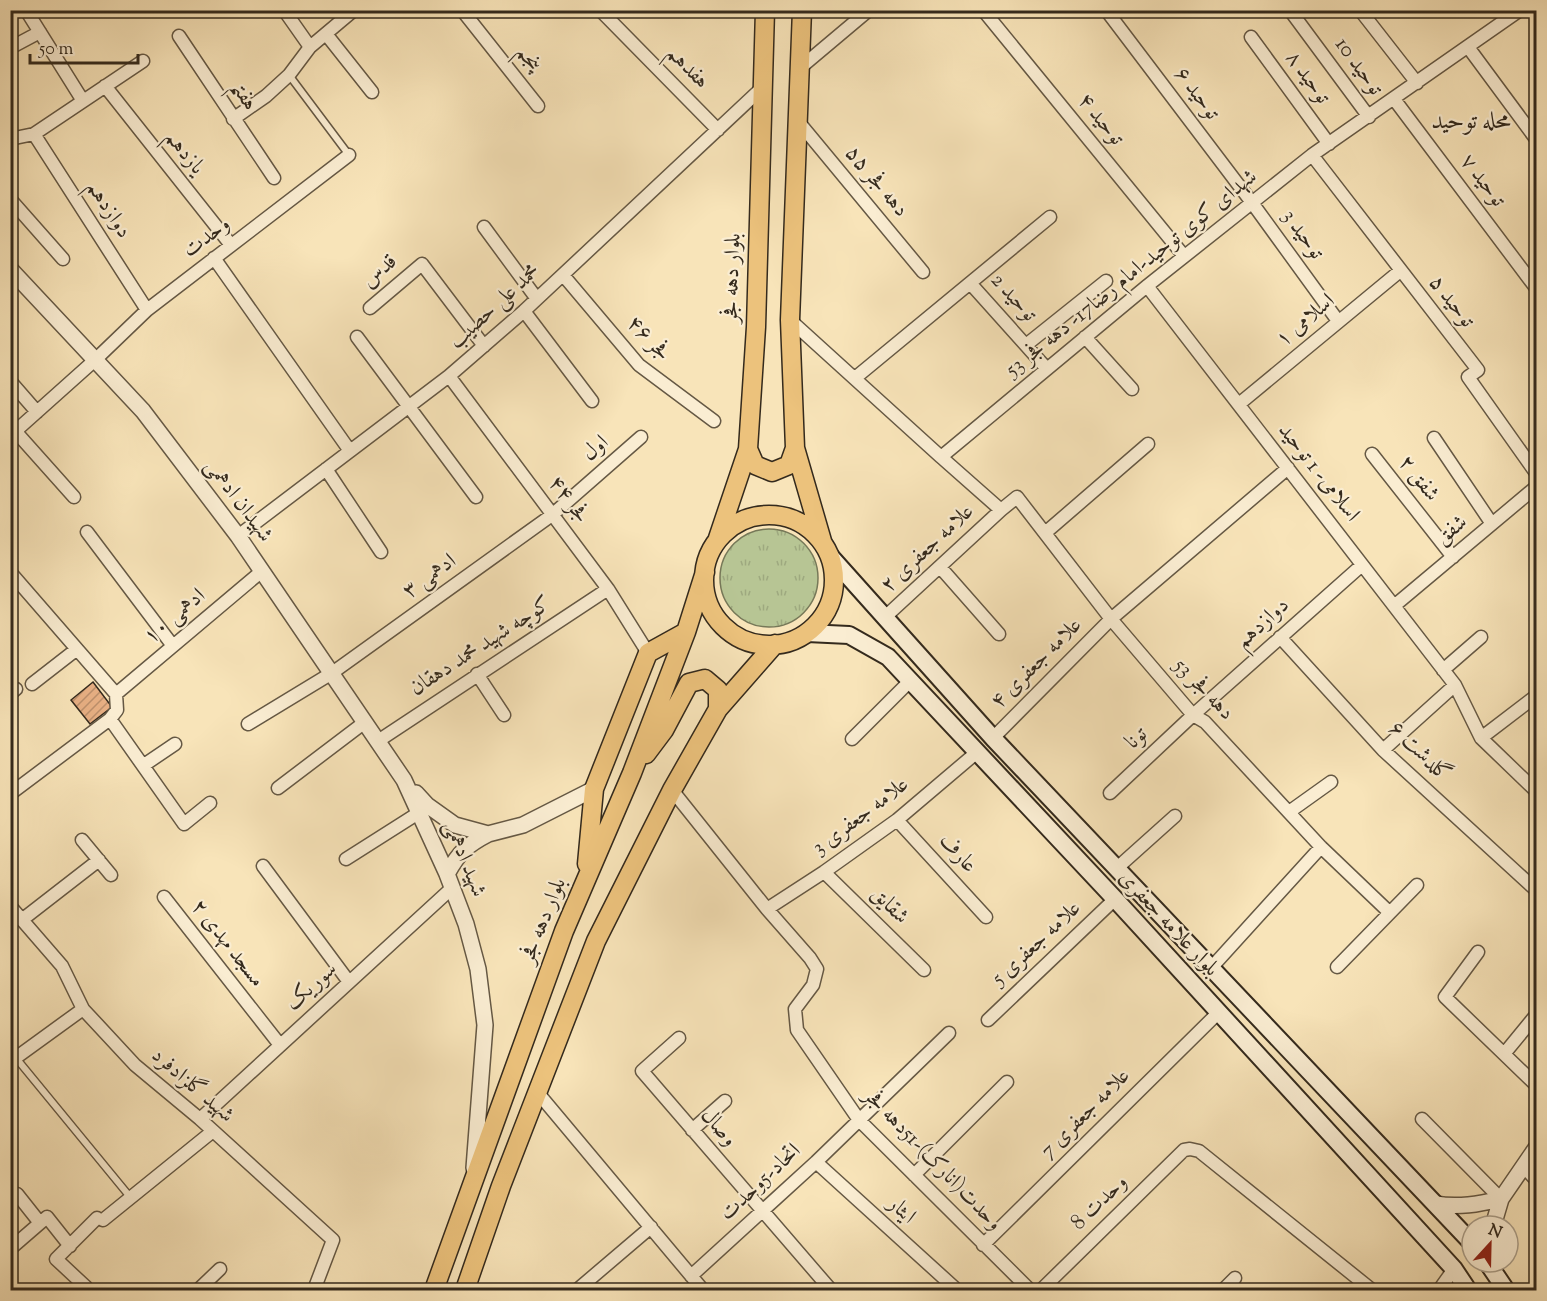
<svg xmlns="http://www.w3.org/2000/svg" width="1547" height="1301" font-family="'Sorts Mill Goudy',Amiri,serif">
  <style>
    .grass { fill: url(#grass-tufts); stroke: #767858; stroke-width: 1.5 }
    .building { fill: url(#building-hatch); stroke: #342a1d; stroke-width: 1.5 }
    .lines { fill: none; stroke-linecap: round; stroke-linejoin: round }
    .service-casing { stroke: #655844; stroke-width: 9 }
    .minor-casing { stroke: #655844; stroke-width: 15 }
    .tertiary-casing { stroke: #655844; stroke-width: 18 }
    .secondary-casing { stroke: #342a1d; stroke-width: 20 }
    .primary-casing { stroke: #342a1d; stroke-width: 21 }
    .service { stroke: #faedd2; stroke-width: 6 }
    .minor { stroke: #faedd2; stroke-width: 12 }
    .tertiary { stroke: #faedd2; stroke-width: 15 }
    .secondary { stroke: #faedd2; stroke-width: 16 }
    .primary { stroke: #ecc27c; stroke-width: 18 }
    .labels { text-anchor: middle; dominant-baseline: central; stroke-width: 4.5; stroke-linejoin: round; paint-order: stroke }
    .street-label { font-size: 22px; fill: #342a1d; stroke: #faedd2 }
    .neighbourhood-label { font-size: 24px; fill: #342a1d; stroke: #faedd2 }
  </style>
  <defs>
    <pattern id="grass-tufts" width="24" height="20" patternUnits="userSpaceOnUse" patternTransform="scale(1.5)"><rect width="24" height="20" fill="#b7c594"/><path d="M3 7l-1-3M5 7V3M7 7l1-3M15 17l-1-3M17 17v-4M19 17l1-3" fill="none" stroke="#9ea97f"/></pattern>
    <pattern id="building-hatch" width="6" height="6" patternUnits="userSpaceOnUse" patternTransform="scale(1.5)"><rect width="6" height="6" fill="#e7af83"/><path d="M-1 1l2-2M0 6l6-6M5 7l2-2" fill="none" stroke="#bc8f6b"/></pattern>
  </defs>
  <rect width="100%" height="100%" fill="#f8e4b9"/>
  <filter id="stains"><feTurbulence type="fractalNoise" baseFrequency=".00333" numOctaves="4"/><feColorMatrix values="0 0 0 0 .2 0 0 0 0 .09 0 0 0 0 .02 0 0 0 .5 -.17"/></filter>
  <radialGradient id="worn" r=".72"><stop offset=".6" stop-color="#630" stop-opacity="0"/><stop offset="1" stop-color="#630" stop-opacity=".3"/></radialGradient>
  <path class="grass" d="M720 578a49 49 0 1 1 98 0a49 49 0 1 1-98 0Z"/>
  <path class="building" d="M93,682L112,707L90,724L71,700Z"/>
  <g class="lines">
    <defs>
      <path id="service" d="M289,75L349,155
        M16,1058L131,1198"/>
      <path id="minor" d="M26,10L83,101
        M284,10L310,47
        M462,10L538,106
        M600,10L718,130
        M983,10L1184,256
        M1106,10L1253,204L1338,321
        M1360,10L1417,83
        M1292,13L1369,117
        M326,34L372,92
        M179,36L274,178
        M1251,37L1329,144
        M1468,47L1536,139
        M10,48L40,32
        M800,68L869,10
        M105,86L231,245
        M1394,99L1536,288
        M233,119L266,96L289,75L310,47L354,10
        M797,120L923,272
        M34,134L147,310
        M10,139L34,134L143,61
        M1312,155L1478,370L1468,377L1536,473
        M10,199L63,259
        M484,227L537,299
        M214,258L350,451
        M563,275L639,365L714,421
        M970,283L1047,369
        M1147,286L1455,685L1481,738L1536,791
        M370,308L422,264L484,346
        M524,311L592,401
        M790,320L941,457L1147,286L1312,155L1520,10
        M357,337L476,497
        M1085,337L1132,389
        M1026,345L1106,281
        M449,376L608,589L648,653
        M855,378L1050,217
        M10,381L37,412
        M1239,404L1400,271
        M16,432L74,497
        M10,436L95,360L147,310L349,155
        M1434,438L1492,524
        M1372,454L1453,557
        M941,457L1001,510
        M326,469L381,552
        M87,532L173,646
        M1045,533L1148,444
        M238,536L449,376L524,311L762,88
        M940,567L999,634
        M10,572L116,694L117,710L110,719L10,794
        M1394,606L1536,487
        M884,618L1001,510L1017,497L1111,619L1193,715L1205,722L1321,847L1389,912
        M1280,637L1383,750L1536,890
        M1443,670L1481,637
        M477,674L504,715
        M32,684L77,649
        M10,694L16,689
        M116,694L262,571
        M110,719L184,824L210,803
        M248,724L332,673L552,515L641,437
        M993,738L1111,619L1288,468
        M1481,738L1536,696
        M852,739L910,681
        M378,741L608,589
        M1383,750L1455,685
        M144,765L175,744
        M278,788L365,722
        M672,790L767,909L810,958L817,969L813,985L795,1009L797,1030L859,1120L1030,1290
        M1110,793L1193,715L1362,565
        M1289,812L1331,782
        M897,820L986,917
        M82,840L111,875
        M346,859L420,812
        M263,866L349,982
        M1117,868L1175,816
        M824,872L924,970
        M164,897L280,1045
        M10,906L62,966L83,1009L135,1065L200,1119L333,1240L314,1290
        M767,909L824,872L897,820L976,753
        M23,919L99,860
        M1478,952L1445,997L1536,1085
        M1212,967L1321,847
        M1337,967L1417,885
        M988,1020L1115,899
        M679,1038L642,1071L831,1290
        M1504,1054L1536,1015
        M10,1062L83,1009
        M538,1093L703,1290
        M200,1119L452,888
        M1422,1119L1501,1199
        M692,1130L725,1101
        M816,1162L957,1290
        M1524,1167L1536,1180
        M914,1175L1007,1082
        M17,1194L40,1223
        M103,1220L213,1131
        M983,1245L1219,1012
        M10,1249L47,1217L70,1246
        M691,1276L816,1162L949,1033
        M82,1290L86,1287L56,1259L97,1218
        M198,1290L220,1269
        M577,1290L651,1227
        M1041,1290L1184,1150L1190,1149L1199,1151L1372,1290
        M1223,1290L1235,1278
        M1439,1290L1454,1269"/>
      <path id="tertiary" d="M10,269L143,411L238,536L404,780L447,874L466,924L478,969L485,1025L474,1168
        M416,793L427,805L455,825L488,834L523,825L594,789
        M447,874C459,852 467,845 488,834
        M1436,1204C1458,1208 1479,1204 1501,1199
        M1493,1226L1501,1199L1536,1148"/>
      <path id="secondary" d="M830,556L993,738L1472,1243
        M807,633L849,635L888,657L1115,899L1454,1269L1468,1290
        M1487,1262L1506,1290"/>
      <path id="primary" d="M802,10L790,320L795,448L822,541
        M748,449L755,465L772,472L789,465L795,448
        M704 580a65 65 0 1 1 130 0a65 65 0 1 1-130 0Z
        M717,541L748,449L756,327L765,10
        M646,754L664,730L689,683L705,679L718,690V709
        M587,864L594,789L648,653L686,632
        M434,1290L564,931L632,773L686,632L705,572
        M465,1290L501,1186L596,941L672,790L718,709L775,644"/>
    </defs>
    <use href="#service" class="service-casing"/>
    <use href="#minor" class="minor-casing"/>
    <use href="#tertiary" class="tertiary-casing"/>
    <use href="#secondary" class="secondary-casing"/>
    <use href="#primary" class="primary-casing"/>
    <use href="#service" class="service"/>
    <use href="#minor" class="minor"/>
    <use href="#tertiary" class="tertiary"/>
    <use href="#secondary" class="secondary"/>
    <use href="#primary" class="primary"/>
  </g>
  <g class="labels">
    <g class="street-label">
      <text transform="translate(528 59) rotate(51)">پنجم</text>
      <text transform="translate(1358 67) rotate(54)">توحید 10</text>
      <text transform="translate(687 68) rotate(45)">هفدهم</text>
      <text transform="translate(1307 78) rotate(54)">توحید ۸</text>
      <text transform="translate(1196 94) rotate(53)">توحید ۶</text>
      <text transform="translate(243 96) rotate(57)">هفتم</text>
      <text transform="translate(1100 120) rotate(51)">توحید ۴</text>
      <text transform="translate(184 153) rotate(51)">یازدهم</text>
      <text transform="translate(1482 181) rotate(53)">توحید ۷</text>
      <text transform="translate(876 182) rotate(50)">دهه فجر ۵۵</text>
      <text transform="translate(108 210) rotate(57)">دوازدهم</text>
      <text transform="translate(1302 235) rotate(54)">توحید 3</text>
      <text transform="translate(207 238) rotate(-37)">وحدت</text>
      <text transform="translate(380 272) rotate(-41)">قدس</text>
      <text transform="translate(1132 274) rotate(-39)">شهدای کوی توحید-امام رضا17- دهه فجر 53</text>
      <text transform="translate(733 278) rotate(-88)">بلوار دهه فجر</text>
      <text transform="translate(1013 298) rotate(48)">توحید 2</text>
      <text transform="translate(1451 302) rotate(52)">توحید ۵</text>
      <text transform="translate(495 307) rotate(-42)">محمد علی حصیب</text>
      <text transform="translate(1306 321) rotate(-40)">اسلامی ۱</text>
      <text transform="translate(648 339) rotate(46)">فجر ۴۶</text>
      <text transform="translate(596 449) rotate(-41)">اول</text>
      <text transform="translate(1318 473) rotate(52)">اسلامی- 1 توحید</text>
      <text transform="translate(1418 479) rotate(52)">شفق ۲</text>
      <text transform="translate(568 500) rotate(53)">فجر ۴۴</text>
      <text transform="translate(238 501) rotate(53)">شهیدان ادهمی</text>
      <text transform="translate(1452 531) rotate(-40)">شفق</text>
      <text transform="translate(928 549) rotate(-43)">علامه جعفری ۲</text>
      <text transform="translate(430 577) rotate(-36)">ادهمی ۳</text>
      <text transform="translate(175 617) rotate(-40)">ادهمی ۱۰</text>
      <text transform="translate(1263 624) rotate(-42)">دوازدهم</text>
      <text transform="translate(481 647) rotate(-33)">کوچه شهید محمد دهقان</text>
      <text transform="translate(1037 664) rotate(-45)">علامه جعفری ۴</text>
      <text transform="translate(1203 690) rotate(46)">دهه فجر 53</text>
      <text transform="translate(1137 739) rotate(-43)">تونا</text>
      <text transform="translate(1419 752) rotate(44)">گلدشت ۶</text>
      <text transform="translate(861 817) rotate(-37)">علامه جعفری 3</text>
      <text transform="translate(957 854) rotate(47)">عارف</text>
      <text transform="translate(464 859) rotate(68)">شهید ادهمی</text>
      <text transform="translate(889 906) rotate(45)">شقایق</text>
      <text transform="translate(544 921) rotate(-68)">بلوار دهه فجر</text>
      <text transform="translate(1168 924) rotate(47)">بلوار علامه جعفری</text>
      <text transform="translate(227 944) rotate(52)">مسجد مهدی ۲</text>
      <text transform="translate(1037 944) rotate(-43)">علامه جعفری 5</text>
      <text transform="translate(312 987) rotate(-42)">سوریک</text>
      <text transform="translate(192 1086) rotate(41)">شهید گلزادفرد</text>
      <text transform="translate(1086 1114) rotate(-45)">علامه جعفری 7</text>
      <text transform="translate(718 1128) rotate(49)">وصال</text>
      <text transform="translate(932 1160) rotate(46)">وحدت(انارک)-51دهه فجر</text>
      <text transform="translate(761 1183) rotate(-43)">اتحاد-5وحدت</text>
      <text transform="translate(1100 1203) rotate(-44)">وحدت 8</text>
      <text transform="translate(901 1211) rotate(42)">ایثار</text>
    </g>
    <g class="neighbourhood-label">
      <text x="1471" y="122">محله توحید</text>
    </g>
  </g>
  <rect width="1547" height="1301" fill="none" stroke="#f8e4b9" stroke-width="36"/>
  <rect x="12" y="12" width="1523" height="1277" fill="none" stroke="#342a1d" stroke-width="3"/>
  <rect x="18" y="18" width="1511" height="1265" fill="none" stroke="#342a1d" stroke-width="1.5"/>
  <g transform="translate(1490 1244) rotate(22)"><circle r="28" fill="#faedd2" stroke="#ab9f8a" stroke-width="1.5"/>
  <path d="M0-4.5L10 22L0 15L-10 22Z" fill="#8f2418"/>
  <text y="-9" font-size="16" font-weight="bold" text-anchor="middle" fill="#342a1d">N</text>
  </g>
  <path d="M30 54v9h108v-9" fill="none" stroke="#342a1d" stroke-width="3"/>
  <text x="39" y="54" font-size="18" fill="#342a1d" stroke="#faedd2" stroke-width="4.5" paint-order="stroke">50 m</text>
  <rect width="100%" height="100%" filter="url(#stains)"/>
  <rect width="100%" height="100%" fill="url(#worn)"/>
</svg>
